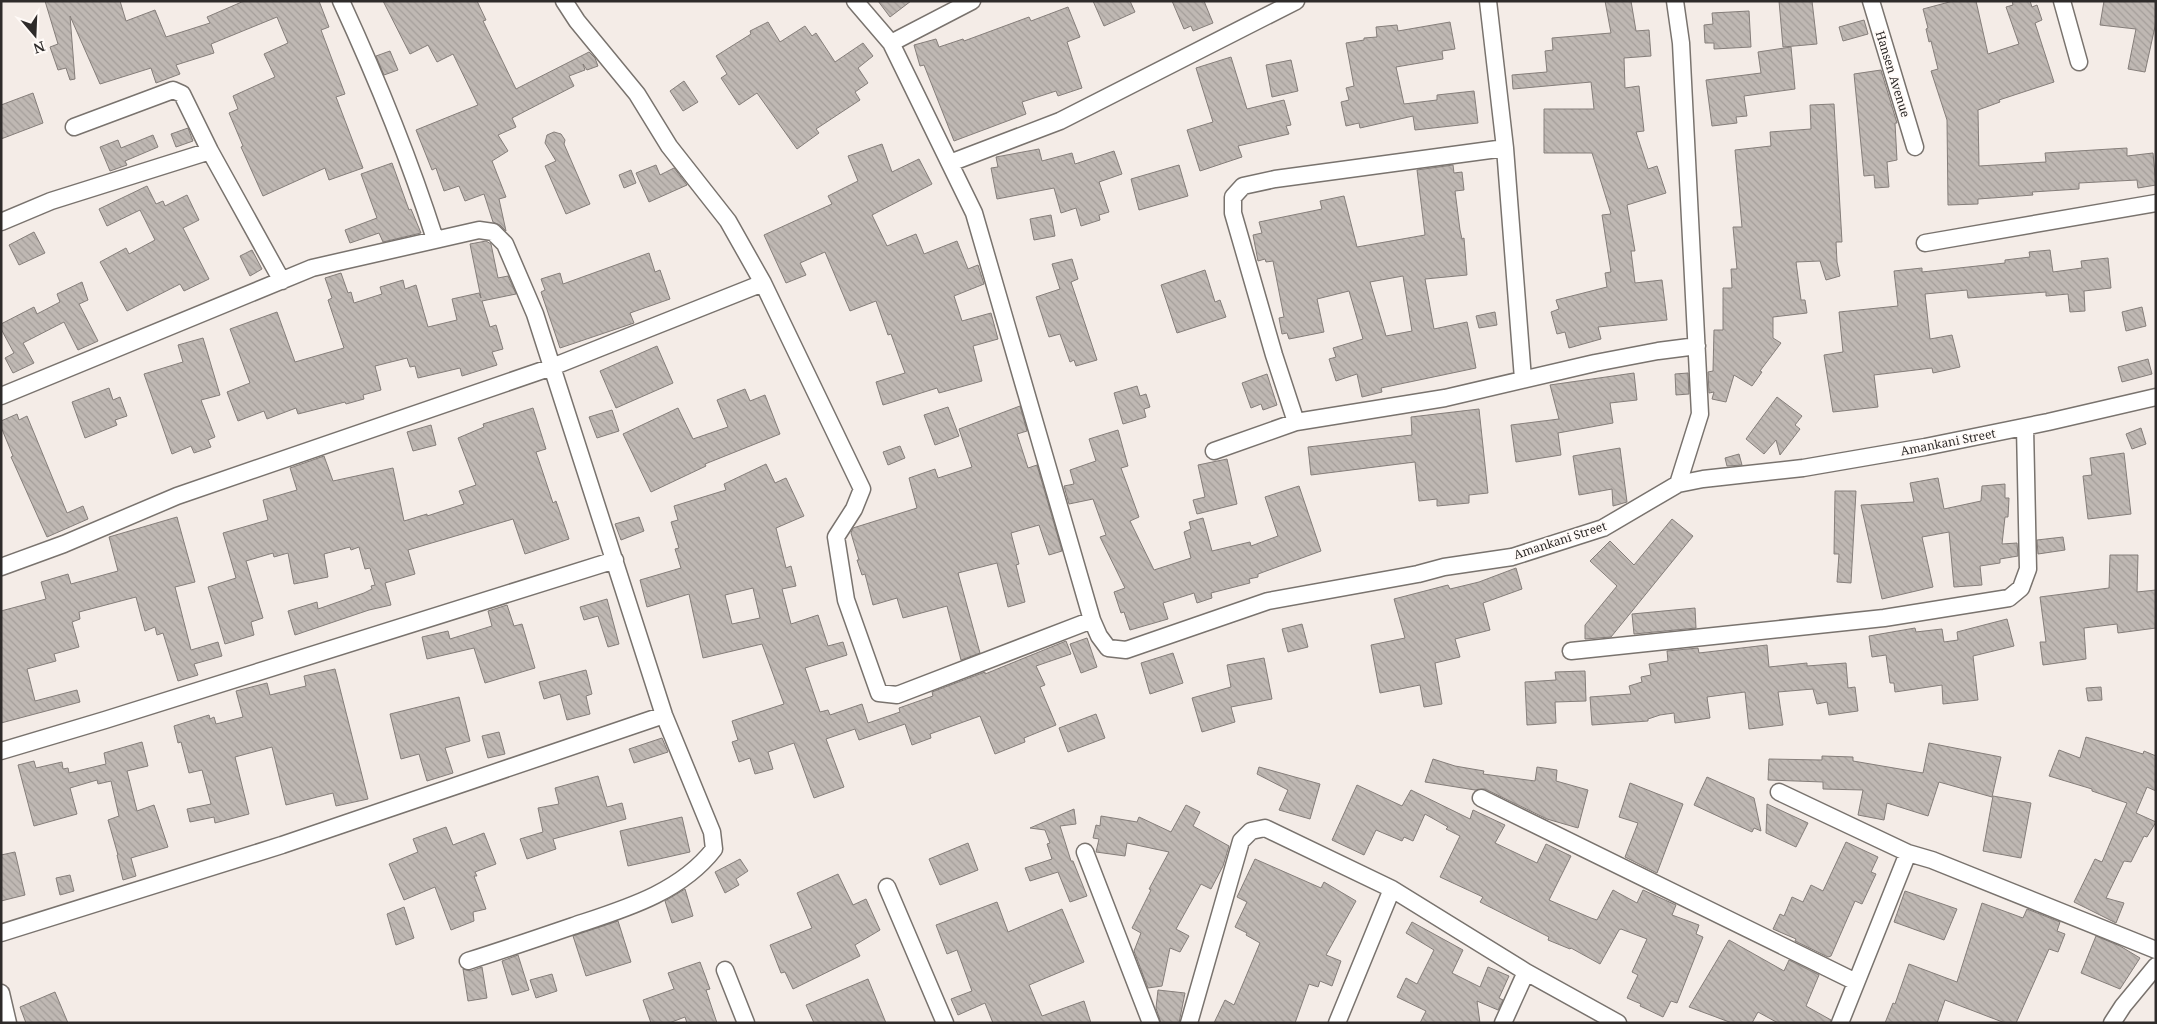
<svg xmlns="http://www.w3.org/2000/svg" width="2157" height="1024" font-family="'Noto Serif',serif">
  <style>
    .building { fill: url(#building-back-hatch); stroke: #857e7a; fill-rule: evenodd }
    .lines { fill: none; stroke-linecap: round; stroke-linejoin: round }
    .minor-casing { stroke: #79736e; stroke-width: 19 }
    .minor { stroke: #fff; stroke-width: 16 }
    .labels { text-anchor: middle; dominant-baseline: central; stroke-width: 4; stroke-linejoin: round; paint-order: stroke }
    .street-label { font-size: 12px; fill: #2e2b2a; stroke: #fffaf7 }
  </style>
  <defs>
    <pattern id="building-back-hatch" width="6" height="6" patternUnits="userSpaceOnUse" patternTransform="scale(1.25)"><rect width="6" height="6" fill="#bfb8b3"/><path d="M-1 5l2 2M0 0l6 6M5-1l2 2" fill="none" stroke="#a49e9a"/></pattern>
  </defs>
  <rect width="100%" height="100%" fill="#f4ece7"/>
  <path class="building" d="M45,1H120L126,21L155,10L166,37L210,23L207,17L244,1H319L329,27L321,30L345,94L336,97L363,168L329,180L325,168L263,196L241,147L243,146L229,113L238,109L233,96L275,77L264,54L288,43L277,17L211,44L214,53L176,65L180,74L156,83L151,68L100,84L70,16L75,79L70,80L66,68L58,70L50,47L58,44Z
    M383,1H477L486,20L483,21L516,89L589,52L595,58L598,66L587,70L583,64L585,70L569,76L574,86L512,118L516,127L498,135L508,151L492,161L506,197L499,199L506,231L500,225L493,222L484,194L465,201L459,186L444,191L436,168L432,170L416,130L478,105L453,54L437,62L428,45L410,54Z
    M878,1H911L890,17Z
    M1093,1H1130L1135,12L1104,26Z
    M1172,1H1204L1213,23L1193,31L1191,26L1184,29Z
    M1605,1H1631L1636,31L1649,30L1651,56L1624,58L1625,88L1639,86L1644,131L1636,132L1648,169L1657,166L1666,193L1627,205L1635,251H1631L1635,283L1662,280L1667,320L1598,327L1601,339L1569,348L1565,332L1557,334L1551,312L1559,309L1556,300L1607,287L1605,273L1611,272L1602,215L1611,214L1592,153H1544V109H1594L1591,82L1513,89L1512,75L1547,72L1545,51L1553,50L1552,38L1611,33Z
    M1779,1H1812L1817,44L1783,47Z
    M1953,1H1976L1988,54L2019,44L2006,7L2013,5L2012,1H2030L2032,7L2037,5L2042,20L2035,23L2054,82L1999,100L2000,102L1978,110L1979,166L2046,162L2045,153L2127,148V156L2153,153L2156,185L2138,188L2137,180L2079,183V189L2032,192L2033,195L1978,199V204L1948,205L1947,120L1931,71L1938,69L1931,41L1929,42L1926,29L1928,28L1923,9Z
    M2104,1H2156V22L2145,72L2128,69L2136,29L2100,25Z
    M1068,7L1080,37L1067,42L1082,88L1058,96L1056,91L1022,102L1026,114L954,141L924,65L920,66L914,45L936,39L939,47L963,39L964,41L1029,17L1031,21Z
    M1749,11L1751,47L1714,49V43H1705L1704,25L1713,24L1712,13Z
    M1864,20L1868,34L1843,41L1839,27Z
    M768,22L780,42L805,26L812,36L816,33L835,62L863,43L873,56L858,68L868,83L855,92L860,100L816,129L819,133L797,149L757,93L739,105L721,78L727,74L716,56L751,34L750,31Z
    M1450,22L1455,49L1442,51L1443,59L1396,67L1404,104L1437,100V95L1474,91L1478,123L1415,130L1413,116L1360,128L1359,123L1346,126L1341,102L1349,100L1346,88L1354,86L1346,43L1364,40V38L1377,37L1376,27L1397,25L1398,31Z
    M1791,47L1795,89L1744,96L1747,116L1736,117L1737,123L1712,126L1706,80L1761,73L1758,52Z
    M390,51L398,70L384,75L376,56Z
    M1231,57L1247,109L1284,100L1291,125L1286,126L1289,134L1238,146L1242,157L1200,171L1187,130L1213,122L1196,68Z
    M1291,60L1298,91L1272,97L1266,65Z
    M1881,70L1897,123H1895L1897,160L1887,162L1889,187L1875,188L1874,175L1864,176L1854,74Z
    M684,81L698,102L683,111L670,91Z
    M33,93L43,123L1,139V105Z
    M1834,104L1842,242H1836L1837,262L1840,276L1826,280L1820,261L1796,262L1801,300H1805L1807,313L1773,317V338L1781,343L1760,371L1762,372L1752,386L1734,375L1726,402L1712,399L1714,392L1709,393L1708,372L1713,371L1714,330H1723V288H1732L1731,269H1737L1733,227H1742L1735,150L1771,146L1770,132L1811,129L1810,105Z
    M188,128L193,141L176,147L171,134Z
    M554,132L561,134L565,140L564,144L590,204L566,214L545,166L556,161L545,143L547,135Z
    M153,135L158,147L125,161L127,165L110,171L100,147L118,140L121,148Z
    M882,144L892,172L919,159L932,184L872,215L887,246L916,234L924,254L957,241L968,269L978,265L984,284L954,296L962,321L991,313L998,339L973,346L982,381L939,393L937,388L883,405L876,382L905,373L891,334L888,335L876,301L850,311L825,252L800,263L806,275L786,283L764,235L832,204L828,196L858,181L848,156Z
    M1039,149L1042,161L1072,153L1075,164L1114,151L1122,174L1099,182L1109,212L1099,215L1100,220L1081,226L1076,208L1061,213L1054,188L997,199L991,168L998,167L996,157Z
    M392,163L409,210L411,209L421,233L383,242L379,233L350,243L345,230L377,218L361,174Z
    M656,165L660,175L674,168L687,185L649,202L636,173Z
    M1179,165L1188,196L1139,210L1131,179Z
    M1453,165L1454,173L1462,172L1464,190L1455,191L1460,230L1462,239L1464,238L1467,275L1425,279L1434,329L1467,322L1476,368L1381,388L1382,392L1362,397L1357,374L1336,381L1329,359L1336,357L1333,348L1363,339L1349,291L1317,299L1324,332L1289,339L1287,333L1282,334L1279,318L1284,317L1273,261L1266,262L1265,259L1258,261L1253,235L1262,233L1259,222L1322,209L1320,201L1344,196L1357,247L1425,235L1417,170ZM1403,276L1412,331L1386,336L1370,282Z
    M631,170L636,183L624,188L619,175Z
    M147,186L156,204L163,201L165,206L187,195L199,220L183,228L209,279L184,291L180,284L127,311L100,262L126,248L129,254L155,240L140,210L107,226L99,209Z
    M1051,215L1055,236L1034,240L1030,219Z
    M34,232L45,253L19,265L9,245Z
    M486,241L491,244L498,278L508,276L516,294L482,301L490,327L496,325L503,349L492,352L497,365L462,376L460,368L418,378L415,366L410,367L407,358L375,366L381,390L363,395L364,399L346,404L345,402L298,414L296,408L267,419L264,411L238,421L227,392L250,383L230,329L277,312L295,362L344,348L328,300L332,298L325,278L341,273L348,293L351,292L354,303L382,294L380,287L403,280L405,289L416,285L428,327L457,320L452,299L479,293L481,298L470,244Z
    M252,250L262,269L250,276L240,256Z
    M2050,250L2053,272L2082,268L2081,261L2108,258L2111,288L2084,291L2085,311L2070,312L2068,294L2046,296V292L1968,298L1967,290L1925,294L1930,339L1952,335L1960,367L1933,373L1932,368L1874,375L1878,407L1833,412L1824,355L1843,352L1839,312L1898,306L1894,271L1922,268V272L2005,263V260L2030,257L2029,252Z
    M649,253L655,272L660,270L670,299L630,313L634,323L560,348L541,292L545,290L541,279L560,273L563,284Z
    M1072,259L1078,279L1071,282L1097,360L1076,366L1074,360L1070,362L1060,334L1049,337L1036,297L1060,289L1052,264Z
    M1205,270L1215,302L1220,300L1226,317L1177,333L1161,285Z
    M82,282L88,300L79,304L98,341L78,350L64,322L23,343L34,363L13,373L5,358L14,353L1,329V324L34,307L37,314L60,302L57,294Z
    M2142,307L2146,326L2126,331L2122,312Z
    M1495,312L1497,325L1479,328L1476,316Z
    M203,338L220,395L201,400L215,437L208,440L211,447L194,453L191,446L172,454L144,374L183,362L178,345Z
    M657,346L673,383L616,408L600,371Z
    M2148,359L2152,374L2122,382L2118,367Z
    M1634,373L1637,400L1610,403L1613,423L1558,433L1561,455L1516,462L1511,425L1559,419L1550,385Z
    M1688,373L1689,394L1676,395L1675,374Z
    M1267,374L1277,405L1263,410L1261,404L1251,408L1242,383Z
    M1137,386L1140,396L1146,394L1150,407L1144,409L1146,417L1123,424L1114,393Z
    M109,388L113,400L120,397L127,416L115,420L117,425L85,438L72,402Z
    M745,389L750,401L765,395L780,434L705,464L706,466L651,492L623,434L678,408L693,439L728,427L717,400Z
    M1777,397L1802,416L1795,425L1800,429L1780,455L1776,440L1764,454L1746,439Z
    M1020,406L1027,431L1017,434L1028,468L1037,465L1062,551L1049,555L1039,525L1011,533L1019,564L1016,565L1025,602L1008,607L997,563L958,573L980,653L961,660L947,606L903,618L897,598L873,605L865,574L862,575L857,560H859L851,533L853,528L917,508L909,478L935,469L938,478L972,467L959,429Z
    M948,407L959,436L935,445L924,415Z
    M533,408L546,449L536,452L553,503L556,501L569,539L525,554L513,519L408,550L415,574L385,583L391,605L369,610L295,635L288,611L317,602L318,609L364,593L372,589L371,586L375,585L370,568L365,569L359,547L351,550L350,547L324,554L328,577L294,584L288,553L274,557L273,553L246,561L263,618L251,622L254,635L225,644L208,587L236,578L223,533L268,520L263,500L297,490L290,468L324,456L333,481L393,468L404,521L427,514V516L464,504L459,491L476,485L458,438L484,427L483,424Z
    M1479,409L1488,493L1469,495V503L1437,506V499L1419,501L1415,462L1311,475L1308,447L1412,435L1411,417Z
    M612,410L619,431L597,438L589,417Z
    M17,414L19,420L27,416L67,513L83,506L88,519L47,537L11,457L13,456L1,427V421Z
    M431,425L436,445L413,451L407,432Z
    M2141,428L2146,444L2132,449L2126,434Z
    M1118,430L1128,466L1121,468L1139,517L1130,521L1154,570L1191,558L1184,532L1191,529L1189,522L1203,518L1212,551L1250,542L1251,546L1278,536L1265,497L1299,486L1321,551L1258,574V577L1249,579L1250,583L1211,593L1212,598L1197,603L1194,593L1163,603L1168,619L1130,630L1124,612L1121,613L1114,592L1125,588L1100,537L1106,535L1093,499L1069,504L1064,486L1074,484L1070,470L1096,461L1089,439Z
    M900,446L905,458L888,465L883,452Z
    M1620,448L1627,502L1613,506L1612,489L1579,495L1573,456Z
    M2124,453L2131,514L2088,519L2083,476L2092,475L2090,458Z
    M1739,454L1742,465L1727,466L1725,458Z
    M1227,459L1237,504L1197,514L1193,500L1205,497L1198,465Z
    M766,464L775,483L786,478L804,516L776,528L786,568L791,566L796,586L782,589L791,624L818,615L828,646L843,642L847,655L805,668L820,712L828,710L830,715L862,704L868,723L900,712L899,708L933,696L932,692L985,672V674L1066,641L1071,654L1036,666L1045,685L1040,687L1056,725L1024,738L1025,742L995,754L980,716L930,734L931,738L912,745L905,724L859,740L855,729L826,739L844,787L814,798L794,743L768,752L773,769L755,774L750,758L739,762L732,742L738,740L732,721L784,704L762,644L703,658L689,594L647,607L640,580L681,568L675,549L679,548L671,522L678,520L674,506L726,490L724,484ZM753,588L760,618L732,624L725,595Z
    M1938,478L1944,509L1981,501L1982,486L2005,484V498H2009L2008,517H2005L2002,544L2017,543L2018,556L2000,559V563L1980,566L1982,585L1954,587L1949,532L1922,537L1933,587L1882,599L1861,505L1914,502L1910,483Z
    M1835,491H1856L1851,583L1837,582L1839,554H1834Z
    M177,517L195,582L175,587L191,650L218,642L222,656L194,664L198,675L178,681L163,633L157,635L155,627L145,631L136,597L79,612L80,619L72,622L79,647L54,654L56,661L27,669L35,701L77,690L80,702L1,723V611L46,599L41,582L68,574L71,584L118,571L109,537Z
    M639,517L644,531L621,540L615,524Z
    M1672,519L1693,536L1611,637L1585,639V625L1617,586L1590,561L1610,541L1634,565Z
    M2063,537L2065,550L2038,554L2037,540Z
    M2110,555H2138L2137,592L2156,590V628L2118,633L2117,624L2084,628L2086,659L2043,665L2040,642H2046L2040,597L2109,588Z
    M1516,568L1522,589L1483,603L1490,630L1455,639L1460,657L1435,663L1442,704L1424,707L1420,685L1380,693L1371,645L1405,638L1394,599L1448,585L1450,589L1479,582Z
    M607,599L619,644L608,647L598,616L584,620L580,607Z
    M507,605L514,626L522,624L535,668L485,683L474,648L427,659L422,637L448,631L450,639L492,626L488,611Z
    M1695,608L1696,628L1634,634L1632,614Z
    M2007,619L2014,646L1973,656L1978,700L1943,704L1942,685L1895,692L1894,683H1890L1886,655L1872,657L1869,636L1915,628L1916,632L1942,629L1944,642L1958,640L1957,632Z
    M1302,624L1308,647L1288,652L1282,629Z
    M1087,638L1097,667L1081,673L1070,644Z
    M1767,645L1769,667L1807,663V666L1846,663L1848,688L1855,687L1858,711L1829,715L1827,702L1817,704L1813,689L1778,692L1783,725L1749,729L1745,692L1707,697L1710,718L1675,723L1674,713L1660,715L1648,719V721L1592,725L1590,697L1631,694L1629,686L1642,682L1641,677L1651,675L1649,664L1668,661L1667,651L1698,648L1699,653Z
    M1173,653L1183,683L1150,694L1141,663Z
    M1264,658L1272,699L1231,707L1235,722L1202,732L1192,698L1231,687L1227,665Z
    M335,669L368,799L336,806L333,793L286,805L272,747L235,757L249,814L215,823L214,817L190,822L187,809L211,804L202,770L189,773L181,742L178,743L174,726L209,715L210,719L214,717L216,724L243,717L236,691L267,683L270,695L306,686L304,676Z
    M586,670L592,694L586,696L590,714L567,720L560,694L544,699L539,682Z
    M1585,671L1586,701L1555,702L1556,723L1527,725L1525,682L1556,680L1555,672Z
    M2101,687L2102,700L2088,701L2086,688Z
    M459,697L470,741L445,748L453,773L427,781L419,754L401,759L390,714Z
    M1096,714L1105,738L1068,752L1059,728Z
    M499,732L505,754L488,758L482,736Z
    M2086,737L2143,754L2144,751L2156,756V791L2147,787L2136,813L2156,822L2147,837L2144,836L2131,862L2124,861L2106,898L2124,903L2116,923L2074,902L2095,859L2102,862L2127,803L2092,791V789L2049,776L2059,750L2080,758Z
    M662,738L668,752L634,763L629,749Z
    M142,742L148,766L127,771L137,811L154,805L168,847L131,858L136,876L123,880L117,855H118L108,820L119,816L111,781L98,784L97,780L70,788L77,814L34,826L18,765L34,761L36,768L62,762L63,769L68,768L69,773L106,764L104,753Z
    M1929,743L2001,757L1992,797L1939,782L1928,816L1887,803L1884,820L1858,815L1863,790L1823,789V782L1768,780L1769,759L1822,760V756L1853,757V761L1923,773Z
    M1433,759L1455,766L1484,771L1483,774L1535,781L1537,767L1557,770L1556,781L1588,790L1578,828L1547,819L1485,789L1475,790L1425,782Z
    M1259,767L1320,784L1310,819L1279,810L1288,790L1257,774Z
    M598,776L607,807L622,803L626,819L553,839L556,849L527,859L520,839L543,832L538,808L559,804L555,788Z
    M1707,777L1754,798L1761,831L1754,828L1752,832L1694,805Z
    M1630,783L1683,804L1657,873L1625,857L1638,823L1619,817Z
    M1357,785L1402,806L1411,790L1470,819L1473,810L1505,825L1495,843L1537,863L1546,844L1571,856L1549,900L1591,918L1597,920L1613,890L1637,903L1643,890L1676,905L1672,915L1699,925L1696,934L1703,937L1677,1003L1671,1001L1663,1017L1640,1006L1641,1004L1627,998L1638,975L1632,972L1647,939L1621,929L1619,930L1600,964L1571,948L1570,949L1548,940L1549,937L1480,902L1483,897L1440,877L1460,836L1446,829L1448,827L1425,814L1413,841L1404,837L1402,841L1376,830L1364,855L1332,840Z
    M1993,796L2031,803L2021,858L1983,851Z
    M1767,804L1808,823L1796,847L1766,833Z
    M1186,805L1200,812L1193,826L1229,846L1223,866L1211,889L1201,884L1176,929L1189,936L1180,952L1170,948L1162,986L1148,988L1134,951L1141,933L1132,928L1151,890L1149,889L1169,852L1127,843L1125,856L1096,852L1099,839L1093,838L1096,825L1100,826L1101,816L1137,822L1139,817L1171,832Z
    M1074,809L1076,824L1060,826L1071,861H1073L1087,896L1070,902L1058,872L1030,881L1025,868L1052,859L1047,844L1050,843L1045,830L1030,828Z
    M682,817L690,852L628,866L620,831Z
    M446,827L453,845L484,833L496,864L475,872L477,876H474L486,909L473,912L474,921L451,930L435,887L404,900L389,864L418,852L413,839Z
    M1846,842L1878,857L1871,872L1876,874L1862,904L1855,901L1831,956L1828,957L1795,941L1796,939L1773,929L1780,914L1784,916L1792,897L1803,902L1811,885L1823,891Z
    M968,843L978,870L940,885L929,859Z
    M15,852L25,895L1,901V855Z
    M740,859L748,871L736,879L739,885L725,893L715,872Z
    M1255,859L1321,888L1324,882L1356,901L1326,955L1341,961L1332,986L1320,981L1318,987L1309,984L1295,1023H1214L1225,1000L1234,1005L1260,943L1246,935L1247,933L1235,927L1247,902L1237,897Z
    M838,874L853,905L866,899L880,930L855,945L860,956L793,989L785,972L781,973L770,945L812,928L797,893Z
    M70,875L74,891L60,895L56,878Z
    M685,889L693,916L672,923L665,901Z
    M1905,891L1957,909L1944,940L1894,922Z
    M997,902L1008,932L1062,909L1084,962L1029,985L1042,1016L1084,1001L1091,1023H993L985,1003L958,1015L951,999L972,991L957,950L947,954L936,925Z
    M1982,903L2023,918L2027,909L2060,922L2057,931L2065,934L2058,952L2049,949L2016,1023H2005L1945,1000L1937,1023H1885L1893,1003L1895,1004L1909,964L1957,982Z
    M404,907L414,938L396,945L387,914Z
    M618,921L631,962L586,976L573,936Z
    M1412,922L1463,950L1452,973L1480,987L1488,967L1509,976L1499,998L1503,1000L1498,1010L1477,1001L1480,1023H1420L1426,1011L1397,997L1406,978L1417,984L1434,950L1406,933Z
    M2096,936L2120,946L2140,958L2120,989L2081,973Z
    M1729,940L1784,971L1789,960L1819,975L1806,1006L1831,1020L1830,1023H1778L1758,1012L1752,1023H1732L1689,1007Z
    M518,955L529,990L512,995L502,961Z
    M700,962L710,989L706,990L717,1023H687L685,1017L669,1023H651L643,1000L674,989L668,973Z
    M482,967L487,998L468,1001L463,969L471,971Z
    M552,974L557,991L536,998L530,980Z
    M868,979L886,1023H814L806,1005Z
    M1158,990L1185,993L1179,1023H1161L1156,1008Z
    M55,992L68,1023H26L20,1007Z"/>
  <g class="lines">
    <defs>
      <path id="minor" d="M341,1C377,79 409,158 435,239
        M564,1L577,21L637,94L669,146L728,221L763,283L862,489L854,509L836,537L846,600L879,693L897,695L1092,620
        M855,1L891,43L974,213L1092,620L1099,636L1108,648L1126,650L1268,601L1418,574L1444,567L1512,557L1603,528L1678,484L1703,479L1803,468L1925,447L2048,422L2156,397
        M1488,1L1505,148L1523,379
        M1675,1L1681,43L1700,414L1678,484
        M1871,1L1915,147
        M2062,1L2079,62
        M891,43L972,1
        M74,127L173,90L182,94L210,151L282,281
        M950,163L1060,121L1296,1
        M1,222L51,201L210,151
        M1925,243L2156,203
        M1,396L312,268L479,230L493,232L505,244L535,314L664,715L712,832L714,849C680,893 624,909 573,926C538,938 503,950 468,961
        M1296,422L1274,355L1233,213V197L1243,186L1275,179L1505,148
        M1214,451L1296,422L1445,398L1595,363L1658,351L1697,346
        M1,567L64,544L177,496L552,367L763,283
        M1571,651L1884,618L2009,598L2021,588L2028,569L2025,427
        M1,751L105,720L615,560
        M1779,792L1908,853L1932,860L2156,950
        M1481,798L1856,982
        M1085,852L1151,1023
        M887,887L945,1023
        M1,933L282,845L664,715
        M725,970L746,1023
        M1,993L8,1023
        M1189,1023L1241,841L1251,831L1265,828L1392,889L1526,972L1618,1023
        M1337,1023L1392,889
        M1503,1023L1526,972
        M1840,1023L1908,853
        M2112,1023L2123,1006L2156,966"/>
    </defs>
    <use href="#minor" class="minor-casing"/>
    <use href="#minor" class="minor"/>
  </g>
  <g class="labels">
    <g class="street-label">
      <text transform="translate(1893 74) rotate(73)">Hansen Avenue</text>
      <text transform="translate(1948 442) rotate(-11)">Amankani Street</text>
      <text transform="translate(1560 540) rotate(-18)">Amankani Street</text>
    </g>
  </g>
  <rect width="2157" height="1024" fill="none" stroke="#2e2b2a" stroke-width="5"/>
  <g transform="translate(35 35) rotate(161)" stroke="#fffaf7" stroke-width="4" paint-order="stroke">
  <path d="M0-4L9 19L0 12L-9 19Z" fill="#2e2b2a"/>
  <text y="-8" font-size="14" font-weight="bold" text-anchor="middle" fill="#2e2b2a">N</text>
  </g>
</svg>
